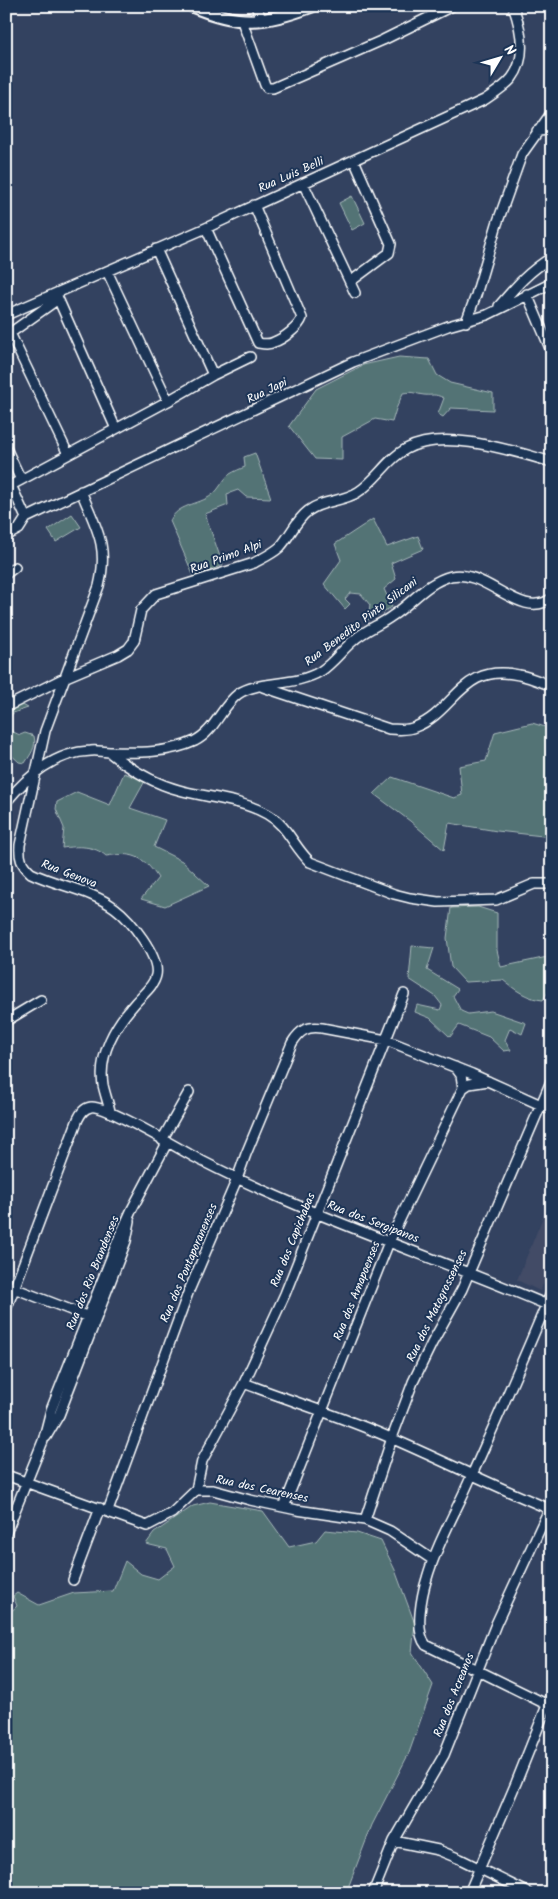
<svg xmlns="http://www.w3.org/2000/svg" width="558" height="1899" font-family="Kalam,sans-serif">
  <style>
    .built { fill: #424b66 }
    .green { fill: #527374; stroke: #a8b9ba }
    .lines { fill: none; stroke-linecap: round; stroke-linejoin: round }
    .minor-casing { stroke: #fff; stroke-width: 12 }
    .major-casing { stroke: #fff; stroke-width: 15 }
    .minor { stroke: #1d3557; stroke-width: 9 }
    .major { stroke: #1d3557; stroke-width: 11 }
    .labels { text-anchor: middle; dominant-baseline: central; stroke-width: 4; stroke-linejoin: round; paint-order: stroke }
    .street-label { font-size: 12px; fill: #fff; stroke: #1d3557 }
  </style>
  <rect width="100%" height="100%" fill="#334260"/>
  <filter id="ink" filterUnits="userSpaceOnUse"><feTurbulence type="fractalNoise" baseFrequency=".02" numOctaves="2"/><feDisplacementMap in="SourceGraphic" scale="10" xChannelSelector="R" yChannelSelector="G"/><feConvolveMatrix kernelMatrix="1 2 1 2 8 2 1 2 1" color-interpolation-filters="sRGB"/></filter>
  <g filter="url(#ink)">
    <path class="built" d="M552,1195V1265L540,1291L517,1280Z"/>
    <path class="green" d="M352,196L365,223L352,230L339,203Z
      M399,357L429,359L437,375L450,383L493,393V410L451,408L443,417L438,414L444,398C433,393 434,396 424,395C415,394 414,391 403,393L396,409L392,422L375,419L342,437V460L315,459L289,426L316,389L363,365Z
      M255,453L271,498L246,497L238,490L227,494L228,505L205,514L223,565L194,577L170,521C177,504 199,505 212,495C220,489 223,479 230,474C235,471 240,469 245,467L244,457Z
      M72,514L81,527L56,542L48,530Z
      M373,519L387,547L418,536L423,549L391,563L396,579L384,589L392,607L368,620L370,605L361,594L350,593L345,599L350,604L345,609L324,584L341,560L335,544Z
      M19,703L28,708L13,713L6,722C8,730 13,732 20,735L25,733L34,736C37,747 30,755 25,763L19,762L9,753L6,752V709Z
      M532,723L552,729V837L497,831L449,823L444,850L410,821L374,794L392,777L454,798L462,795L459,766L486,761L495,732Z
      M124,773L145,781L130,808L165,820L154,847L182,861L209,886L165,906L141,899L158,878C143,855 132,852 106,856C94,845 77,846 62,848L64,828L56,809L57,802L77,792L110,805Z
      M478,907L497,913V950L501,967L552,956V985L543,1000C528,999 515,990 503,980L465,982L451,967L447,938L451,908Z
      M412,946L434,948L427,970L458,989L453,996L461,1011L468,1014L491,1011L526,1023L522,1034L510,1028L505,1040L511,1050L504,1051L489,1037L459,1025L450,1037L430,1018L415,1012L417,1005L440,1010L442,1005L435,996L409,979Z
      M210,1502L263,1511L289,1547L316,1541L325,1530L357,1533L381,1541L395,1570L415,1624L412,1652L433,1685L409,1753L372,1825L346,1893H6V1616L17,1606L13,1596L17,1593L39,1605L74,1593L113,1591L125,1561L141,1574L158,1579L175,1566L167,1549L146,1544L154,1533L193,1506Z"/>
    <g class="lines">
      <defs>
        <path id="minor" d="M256,6L262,21
          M242,21L265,85L267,88H273L383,40L452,6
          M537,131L552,130
          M303,183L355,293
          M206,228L258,343C264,344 269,345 274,342C283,339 299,327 302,318L254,205
          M156,249L213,375
          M107,271L168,401
          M350,282L389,253L391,244L354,160
          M56,294L116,429
          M527,294L552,353
          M499,306C517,285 528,272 552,257
          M6,315L206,228L484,100C493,94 505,87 512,78C528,57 521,28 513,6
          M466,322L476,295L497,224L522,154L552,112
          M10,333L68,454
          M6,336L58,299
          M6,448L21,480
          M11,485L26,518
          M6,488L168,401L213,375L250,357
          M81,491C96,528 109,545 99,586L45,731L20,845C19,858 21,864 31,873C58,886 91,890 115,908C130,919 160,957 156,975C154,986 143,994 136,1002C116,1024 98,1054 103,1085C105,1094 108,1102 110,1111
          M6,536L19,529L26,518L353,362L448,326L487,315L552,283
          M6,574L15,567
          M263,687L389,729C397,729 407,731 415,727C455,712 461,662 519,675C530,677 541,682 552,686
          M6,707L66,677L118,655L128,649L134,641L141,610L156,594L254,563C263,558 272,554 280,547C290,536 296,520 308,511C322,500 343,502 358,492C376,481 387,459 406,449C445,428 512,451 552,462
          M109,752C130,769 152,783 179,790C208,798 240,799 267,814C287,825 294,847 310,862L394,894L410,898L438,902L496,900L534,884H552
          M6,802C28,776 55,752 91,751C97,750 103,752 110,752C138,753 169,753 195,741C215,731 221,707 238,694C258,680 295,687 321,671C334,662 342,650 354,640C365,630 380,625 392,616C412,603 427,582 451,576C486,568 521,622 552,598
          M6,1021L41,1000
          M455,1067L461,1075L463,1088L469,1084L488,1081
          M162,1140L189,1092
          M6,1285L89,1317
          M552,1291C526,1353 499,1415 471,1477C457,1510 437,1543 427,1578C422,1594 414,1631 426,1645L552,1707
          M6,1310L78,1119C81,1113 84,1108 91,1107C105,1104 184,1152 202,1161C315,1219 436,1257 552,1307
          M244,1383C293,1402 344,1417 393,1439C446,1462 498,1488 552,1510
          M46,1437L59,1415L126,1241L130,1221
          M6,1475L147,1526L172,1513L196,1490L202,1461L244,1383L285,1294L404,994
          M196,1490H213L250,1500L297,1510L365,1520L390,1531L433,1560
          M284,1507L389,1242L463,1088
          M108,1511L188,1293L237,1179L246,1154L292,1043C300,1030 307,1026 322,1028L386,1040L472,1074L552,1110
          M365,1520L392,1438L413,1382L432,1343L462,1289L552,1079
          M6,1533L43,1441L51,1410L119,1238L132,1209L167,1143
          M73,1580L100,1508
          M394,1841L438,1850L460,1859L529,1893
          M373,1893L394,1841L444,1755L496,1624L552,1503
          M469,1893L516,1783L552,1693"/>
        <path id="major" d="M192,6C239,26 265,24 312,6"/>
      </defs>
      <use href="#minor" class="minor-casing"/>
      <use href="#major" class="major-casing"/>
      <use href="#minor" class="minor"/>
      <use href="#major" class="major"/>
    </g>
  </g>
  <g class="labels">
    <g class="street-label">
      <text transform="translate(291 175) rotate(-24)">Rua Luis Belli</text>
      <text transform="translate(267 391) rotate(-26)">Rua Japi</text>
      <text transform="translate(226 557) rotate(-20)">Rua Primo Alpi</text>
      <text transform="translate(361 622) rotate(-37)">Rua Benedito Pinto Silicani</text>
      <text transform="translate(69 874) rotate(21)">Rua Genova</text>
      <text transform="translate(373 1222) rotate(21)">Rua dos Sergipanos</text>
      <text transform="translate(293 1240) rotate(-68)">Rua dos Capichabas</text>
      <text transform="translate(189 1263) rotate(-67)">Rua dos Pontaporanenses</text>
      <text transform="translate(93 1273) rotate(-68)">Rua dos Rio Brandenses</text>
      <text transform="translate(357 1291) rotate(-68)">Rua dos Amapoenses</text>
      <text transform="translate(437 1306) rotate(-64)">Rua dos Matogrossenses</text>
      <text transform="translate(262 1489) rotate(12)">Rua dos Cearenses</text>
      <text transform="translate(454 1695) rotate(-68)">Rua dos Acreanos</text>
    </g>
  </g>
  <rect width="558" height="1899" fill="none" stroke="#1d3557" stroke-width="25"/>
  <rect x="12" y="12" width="533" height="1874" fill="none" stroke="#fff" stroke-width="2" filter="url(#ink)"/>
  <g transform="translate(500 58) rotate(52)" stroke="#1d3557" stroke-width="4" paint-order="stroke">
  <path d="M0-4L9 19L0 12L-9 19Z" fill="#ffffff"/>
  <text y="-8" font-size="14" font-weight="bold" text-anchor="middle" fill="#ffffff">N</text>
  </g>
</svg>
